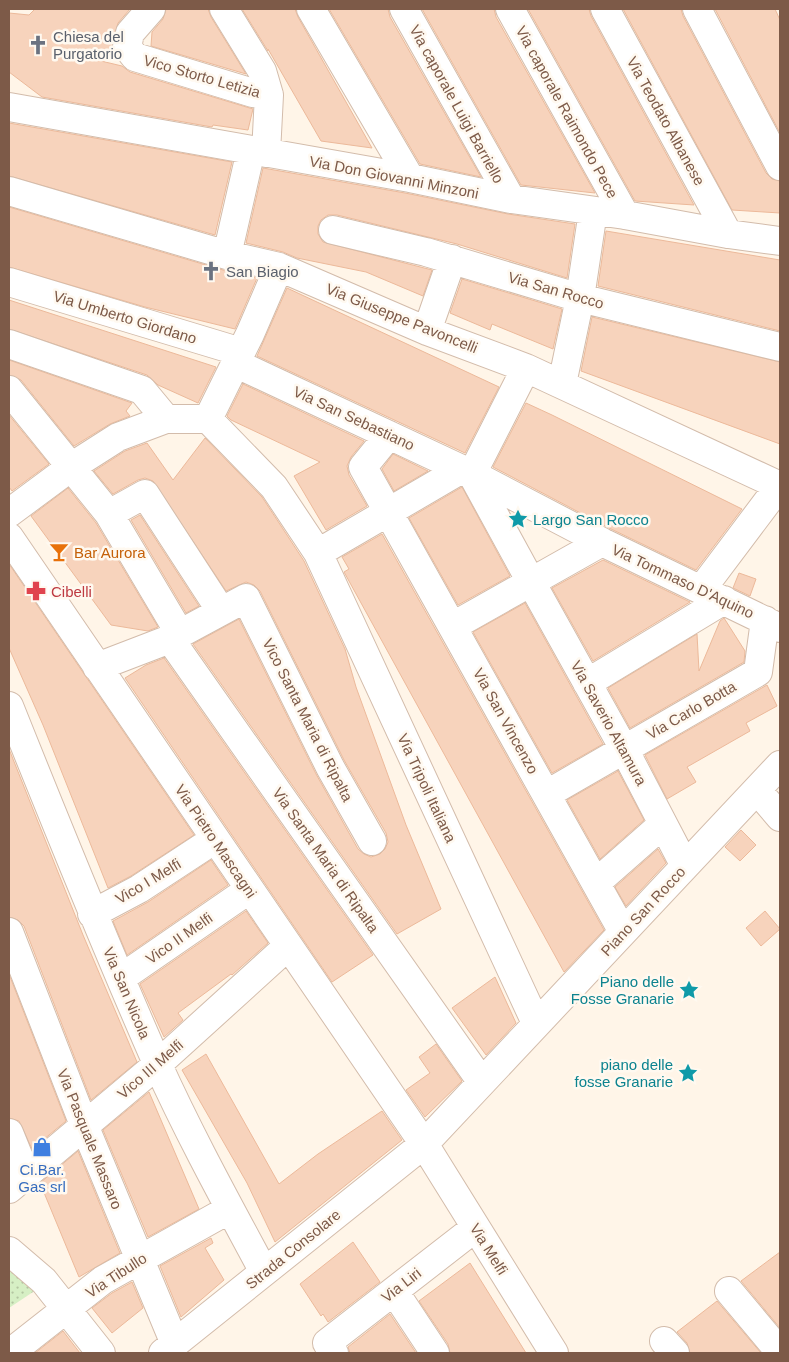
<svg xmlns="http://www.w3.org/2000/svg" width="789" height="1362" font-family="Arial,sans-serif">
  <style>
    .grass { fill: url(#grass-dots) }
    .building { fill: #f7d3bc; stroke: #ecb99a }
    .lines { fill: none; stroke-linecap: round; stroke-linejoin: round }
    .minor-casing { stroke: #d3bcab; stroke-width: 30 }
    .minor { stroke: #fff; stroke-width: 28 }
    .labels { text-anchor: middle; dominant-baseline: central; stroke-width: 5; stroke-linejoin: round; paint-order: stroke }
    .worship-label { font-size: 15px; fill: #5b616d; stroke: #fff9f0; text-anchor: start }
    .street-label { font-size: 15px; fill: #7d5a48; stroke: #fff9f0 }
    .culture-label { font-size: 15px; fill: #0d838f; stroke: #fff9f0; text-anchor: end }
    .food-label { font-size: 15px; fill: #c56008; stroke: #fff9f0; text-anchor: start }
    .health-label { font-size: 15px; fill: #be3a42; stroke: #fff9f0; text-anchor: start }
    .shop-label { font-size: 15px; fill: #366cbe; stroke: #fff9f0 }
  </style>
  <defs>
    <pattern id="grass-dots" width="8" height="8" patternUnits="userSpaceOnUse" patternTransform="scale(1.25)"><rect width="8" height="8" fill="#d6efc4"/><path d="M2 2h.1M6 6h.1" fill="none" stroke="#b3c5a1" stroke-width="1.8" stroke-linecap="round"/></pattern>
  </defs>
  <rect width="100%" height="100%" fill="#fff5e8"/>
  <path class="grass" d="M9,1263L39,1288L9,1308Z"/>
  <path class="building" d="M35,9H130L118,23L112,48L101,61L122,66L130,72L253,109L248,130L213,125L212,127L42,97L9,72V13L29,15Z
    M166,9H208L211,17L246,74L151,46L152,32L163,19Z
    M242,9H295L298,17L372,148L321,141L268,49V51Z
    M329,9H388L390,17L481,177L420,164Z
    M422,9H494L496,17L595,193L521,185Z
    M528,9H589L591,16L694,205L635,201Z
    M623,9H681L683,16L766,173L772,179L780,181V213L732,210Z
    M715,9H775L780,20V133Z
    M9,123L232,162L215,235L9,176Z
    M263,168L405,193L508,214L575,224L567,278L457,244L337,215H328L321,220L318,226V234L323,242L432,270L423,296L366,272L297,258L283,252L246,243Z
    M9,207L223,270L257,278L235,329L145,307L9,267Z
    M606,231L780,260V331L598,286Z
    M462,279L562,309L553,349L492,324L490,330L450,313Z
    M287,288L499,387L465,453L257,356Z
    M9,300L216,367L198,403L158,385L147,375L9,329Z
    M592,317L780,362V444L581,371Z
    M9,360L132,403L126,411L130,416L110,424L74,446L21,380L9,375Z
    M243,384L364,441L351,457L347,466L349,475L367,506L326,530L294,476L320,462L231,420L227,416Z
    M526,403L552,415L742,509L696,570L609,528L493,467Z
    M9,415L49,464L12,491L9,487Z
    M205,438L262,497L304,561L345,649L356,687L406,825L441,909L397,934L193,644L239,619L316,774L358,849L364,854L371,857L380,854L385,849L388,842L386,833L344,760L260,591L254,585L246,582L226,591L153,481L145,478L138,480L113,494L94,471L125,451L147,443L173,480Z
    M393,454L428,471L394,491L382,469Z
    M462,487L510,576L458,605L409,518Z
    M68,488L96,523L158,627L148,631L111,625L31,516Z
    M140,515L199,606L186,613L131,520Z
    M382,534L604,930L564,972L344,572L349,569L342,557Z
    M603,560L690,602L593,661L552,588Z
    M9,564L194,835L131,876L108,888L43,725L9,648Z
    M739,573L756,579L750,596L733,588Z
    M525,603L603,744L552,773L473,632Z
    M724,618L745,651L744,662L630,728L608,688L697,634L699,671L720,621Z
    M164,658L373,955L332,982L125,678L146,665Z
    M767,685L777,706L746,723L750,731L687,767L696,782L667,799L645,755Z
    M9,749L83,935L137,1062L91,1100L24,926L18,920L9,917Z
    M618,771L644,820L600,859L567,800Z
    M741,830L756,845L740,861L725,847Z
    M658,849L666,863L626,906L615,887Z
    M211,860L228,885L127,955L113,921L148,902Z
    M246,911L268,943L232,975L231,974L178,1013L183,1020L164,1037L140,984Z
    M765,911L780,929L761,946L746,928Z
    M9,974L66,1121L32,1149L19,1121L9,1118Z
    M495,977L516,1023L486,1055L452,1008Z
    M436,1044L462,1081L425,1117L406,1090L430,1073L419,1057Z
    M206,1054L279,1184L318,1154L382,1111L402,1140L275,1242L247,1183L182,1070Z
    M149,1092L199,1209L148,1237L103,1130Z
    M78,1151L120,1253L79,1277L40,1183Z
    M211,1238L213,1243L205,1248L224,1280L181,1317L160,1266Z
    M353,1242L380,1282L328,1322L323,1314L321,1316L300,1284Z
    M780,1252V1328L741,1281Z
    M470,1263L526,1353H450L448,1344L419,1301Z
    M132,1282L143,1308L112,1333L92,1308L112,1293Z
    M717,1301L761,1353H690L687,1343L677,1332Z
    M390,1314L416,1353H350L348,1347Z
    M63,1331L80,1353H35Z"/>
  <g class="lines">
    <defs>
      <path id="minor" d="M151,9L130,33L127,47L135,57L253,93L269,95
        M224,9L262,71L269,95L266,153
        M311,9L410,178
        M404,9L511,199
        M510,9L625,215
        M605,9L728,234
        M697,9L780,166
        M9,107L410,178L511,199L625,215L728,234L780,241
        M9,191L227,255L279,267L427,331L526,368L780,486
        M333,230L426,252L580,298L780,347
        M227,255L251,150
        M9,282L241,352
        M427,331L452,259
        M9,344L142,390L166,419
        M235,363L472,474L602,542L531,582L472,474
        M562,384L580,298L593,211
        M9,390L109,514L180,634
        M208,419L250,334L279,267
        M389,435L363,467L623,932
        M472,474L526,368
        M9,513L71,467L118,437L166,419H208L274,487L318,553L536,1023
        M109,514L145,494L221,611
        M9,537L424,1144L554,1353
        M602,542L780,628
        M318,553L462,469
        M701,590L780,485
        M453,626L531,582L624,749L685,866
        M170,639L481,1081
        M97,667L170,639L246,598L330,767L372,841
        M587,683L724,600
        M9,706C57,826 105,945 157,1063C189,1134 227,1203 264,1272
        M757,790L780,817
        M547,794L758,672L765,620
        M597,882L663,824
        M92,914L139,889L203,847
        M9,932L84,1125L175,1344
        M121,978L237,898
        M9,1133L26,1175
        M9,1189L158,1064L288,946
        M9,1251L44,1281L101,1353
        M394,1291L435,1353
        M729,1291L780,1352
        M664,1341L675,1353
        M10,1353L103,1280L230,1209
        M163,1353L424,1144L780,765
        M334,1353L327,1343L475,1228"/>
    </defs>
    <use href="#minor" class="minor-casing"/>
    <use href="#minor" class="minor"/>
  </g>
  <defs>
    <symbol id="church-bare" viewBox="-9 -9 18 18"><path d="M-1.2-6h2.4v3.5h3.3v2.4h-3.3V6h-2.4V-.1h-3.3v-2.4h3.3Z" fill="#6b7280" stroke="#fff9f0" stroke-width="2.5" paint-order="stroke"/></symbol>
    <symbol id="sight-bare" viewBox="-9 -9 18 18"><path d="M0-6L1.8-2.2L6-1.7L2.9 1.2L3.7 5.4L0 3.3L-3.7 5.4L-2.9 1.2L-6-1.7L-1.8-2.2Z" fill="#0f9aa8" stroke="#fff9f0" stroke-width="2.5" paint-order="stroke"/></symbol>
    <symbol id="bar-bare" viewBox="-9 -9 18 18"><path d="M-6-5H6L.8 .8V4.5H3.5V6h-7V4.5H-.8V.8Z" fill="#e8710a" stroke="#fff9f0" stroke-width="2.5" paint-order="stroke"/></symbol>
    <symbol id="pharmacy-bare" viewBox="-9 -9 18 18"><path d="M-2-6h4v4h4v4h-4v4h-4v-4h-4v-4h4Z" fill="#e0444e" stroke="#fff9f0" stroke-width="2.5" paint-order="stroke"/></symbol>
    <symbol id="shop-bare" viewBox="-9 -9 18 18"><path d="M-5-2.5h2.3a2.7 3.5 0 0 1 5.4 0H5L5.5 6h-11ZM-1.5-2.5h3a1.5 2.3 0 0 0-3 0Z" fill="#3f7fe0" stroke="#fff9f0" stroke-width="2.5" paint-order="stroke"/></symbol>
  </defs>
  <g fill-rule="evenodd">
    <use href="#church-bare" x="24" y="31" width="28" height="28"/>
    <use href="#church-bare" x="197" y="257" width="28" height="28"/>
    <use href="#sight-bare" x="504" y="505" width="28" height="28"/>
    <use href="#bar-bare" x="45" y="538" width="28" height="28"/>
    <use href="#pharmacy-bare" x="22" y="577" width="28" height="28"/>
    <use href="#sight-bare" x="675" y="976" width="28" height="28"/>
    <use href="#sight-bare" x="674" y="1059" width="28" height="28"/>
    <use href="#shop-bare" x="28" y="1133" width="28" height="28"/>
  </g>
  <g class="labels">
    <g class="worship-label">
      <text x="53" y="36">Chiesa del<tspan x="53" dy="17">Purgatorio</tspan></text>
      <text x="226" y="271">San Biagio</text>
    </g>
    <g class="street-label">
      <text transform="translate(202 76) rotate(16)">Vico Storto Letizia</text>
      <text transform="translate(457 104) rotate(61)">Via caporale Luigi Barriello</text>
      <text transform="translate(567 112) rotate(61)">Via caporale Raimondo Pece</text>
      <text transform="translate(666 121) rotate(61)">Via Teodato Albanese</text>
      <text transform="translate(394 177) rotate(11)">Via Don Giovanni Minzoni</text>
      <text transform="translate(556 290) rotate(16)">Via San Rocco</text>
      <text transform="translate(125 317) rotate(17)">Via Umberto Giordano</text>
      <text transform="translate(402 318) rotate(22)">Via Giuseppe Pavoncelli</text>
      <text transform="translate(354 418) rotate(25)">Via San Sebastiano</text>
      <text transform="translate(683 581) rotate(25)">Via Tommaso D'Aquino</text>
      <text transform="translate(691 710) rotate(-30)">Via Carlo Botta</text>
      <text transform="translate(308 720) rotate(63)">Vico Santa Maria di Ripalta</text>
      <text transform="translate(506 721) rotate(61)">Via San Vincenzo</text>
      <text transform="translate(609 723) rotate(61)">Via Saverio Altamura</text>
      <text transform="translate(427 788) rotate(65)">Via Tripoli Italiana</text>
      <text transform="translate(216 841) rotate(56)">Via Pietro Mascagni</text>
      <text transform="translate(326 860) rotate(55)">Via Santa Maria di Ripalta</text>
      <text transform="translate(148 881) rotate(-31)">Vico I Melfi</text>
      <text transform="translate(643 911) rotate(-47)">Piano San Rocco</text>
      <text transform="translate(179 938) rotate(-35)">Vico II Melfi</text>
      <text transform="translate(127 993) rotate(67)">Via San Nicola</text>
      <text transform="translate(150 1069) rotate(-41)">Vico III Melfi</text>
      <text transform="translate(90 1139) rotate(68)">Via Pasquale Massaro</text>
      <text transform="translate(293 1249) rotate(-39)">Strada Consolare</text>
      <text transform="translate(489 1249) rotate(58)">Via Melfi</text>
      <text transform="translate(116 1275) rotate(-33)">Via Tibullo</text>
      <text transform="translate(401 1285) rotate(-38)">Via Liri</text>
    </g>
    <g class="culture-label">
      <text x="533" y="519" text-anchor="start">Largo San Rocco</text>
      <text x="674" y="981">Piano delle<tspan x="674" dy="17">Fosse Granarie</tspan></text>
      <text x="673" y="1064">piano delle<tspan x="673" dy="17">fosse Granarie</tspan></text>
    </g>
    <g class="food-label">
      <text x="74" y="552">Bar Aurora</text>
    </g>
    <g class="health-label">
      <text x="51" y="591">Cibelli</text>
    </g>
    <g class="shop-label">
      <text x="42" y="1169">Ci.Bar.<tspan x="42" dy="17">Gas srl</tspan></text>
    </g>
  </g>
  <rect width="789" height="1362" fill="none" stroke="#7d5a48" stroke-width="20"/>
</svg>
